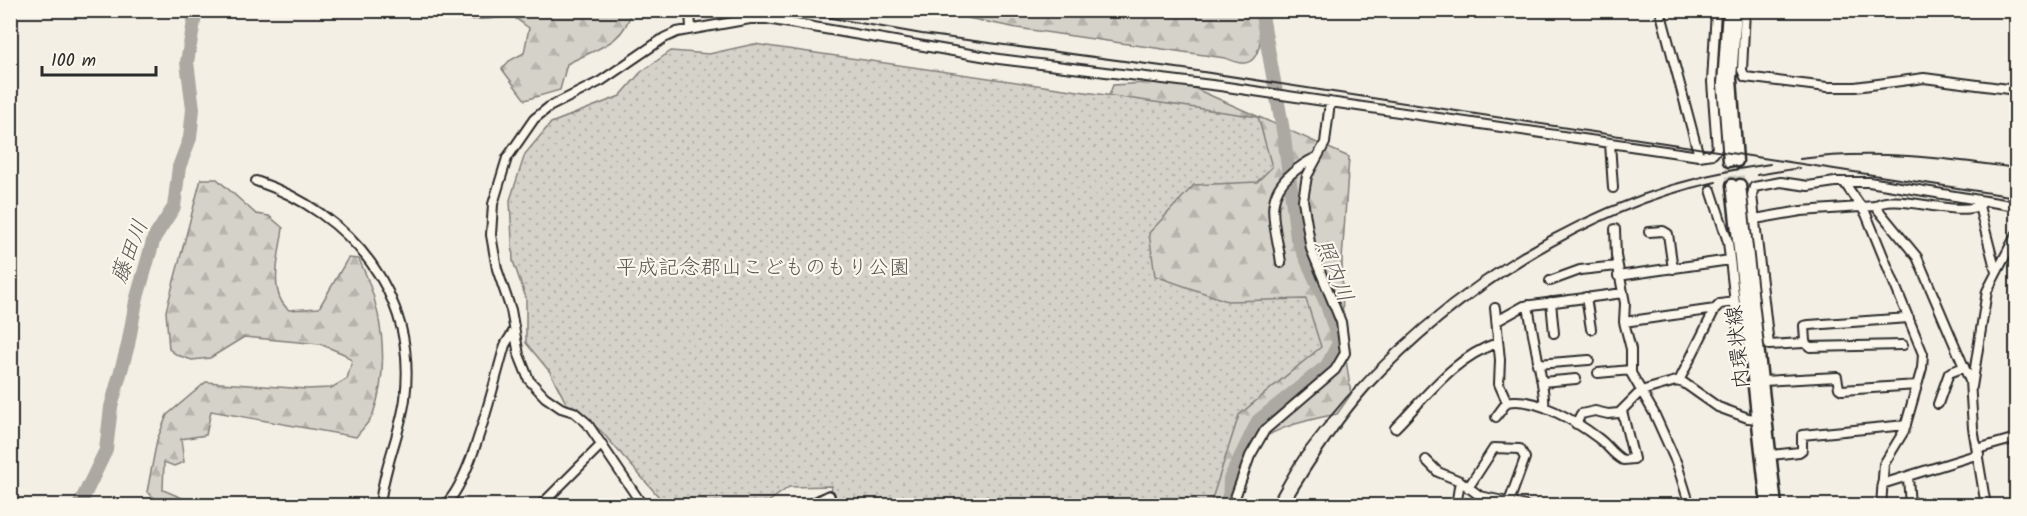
<svg xmlns="http://www.w3.org/2000/svg" width="2027" height="516" font-family="Kalam,'Klee One',sans-serif">
  <style>
    .forest { fill: url(#forest-firs); stroke: #807e7a; stroke-width: 1.5 }
    .park { fill: url(#park-dots); stroke: #807e7a; stroke-width: 1.5 }
    .lines { fill: none; stroke-linecap: round; stroke-linejoin: round }
    .river { stroke: #aca9a2; stroke-width: 14 }
    .secondary-tunnel { stroke: #cbc8bf; stroke-width: 10; stroke-dasharray: 10 5; stroke-linecap: butt }
    .minor-casing { stroke: #2b2b2b; stroke-width: 12 }
    .tertiary-casing { stroke: #2b2b2b; stroke-width: 14 }
    .secondary-casing { stroke: #2b2b2b; stroke-width: 15 }
    .minor { stroke: #fbf7ec; stroke-width: 8 }
    .tertiary { stroke: #fbf7ec; stroke-width: 9 }
    .secondary { stroke: #fbf7ec; stroke-width: 10 }
    .rail { stroke: #2b2b2b; stroke-width: 2 }
    .labels { text-anchor: middle; dominant-baseline: central; stroke-width: 4.5; stroke-linejoin: round; paint-order: stroke }
    .park-label { font-size: 21px; fill: #565552; stroke: #fbf7ec }
    .street-label { font-size: 21px; fill: #2b2b2b; stroke: #fbf7ec }
    .water-label { font-size: 22px; font-style: italic; fill: #585755; stroke: #fbf7ec }
  </style>
  <defs>
    <pattern id="forest-firs" width="22" height="20" patternUnits="userSpaceOnUse" patternTransform="scale(1.5)"><rect width="22" height="20" fill="#d5d2c9"/><path d="M5 1l3.5 6h-7zM16 11l3.5 6h-7z" fill="#b7b4ad"/></pattern>
    <pattern id="park-dots" width="8" height="8" patternUnits="userSpaceOnUse" patternTransform="scale(1.5)"><rect width="8" height="8" fill="#d5d2c9"/><path d="M2 2h.1M6 6h.1" fill="none" stroke="#b7b4ad" stroke-width="1.8" stroke-linecap="round"/></pattern>
  </defs>
  <rect width="100%" height="100%" fill="#f3efe4"/>
  <filter id="ink" filterUnits="userSpaceOnUse"><feTurbulence type="fractalNoise" baseFrequency=".0167" numOctaves="2"/><feDisplacementMap in="SourceGraphic" scale="12" xChannelSelector="R" yChannelSelector="G"/><feConvolveMatrix kernelMatrix="1 2 1 2 8 2 1 2 1" color-interpolation-filters="sRGB"/></filter>
  <g filter="url(#ink)">
    <path class="forest" d="M429,11L631,10V11C625,44 594,49 567,64L560,90L525,100L502,69L509,61L524,53L529,28L512,16C484,20 454,23 429,11Z
      M933,11H1261C1261,24 1264,62 1244,63C1239,64 1231,60 1225,58L1017,28Z
      M1178,81L1349,157L1342,260L1343,339L1351,394L1337,414C1306,420 1259,430 1241,459C1231,473 1226,490 1218,506L1081,505L1104,109L1113,85Z
      M201,179H217L256,214L269,216L283,228C280,253 267,293 289,310L319,308L348,258L359,259C382,306 391,364 373,414C370,422 361,430 356,437L211,411L206,435L181,439L184,462L174,466L164,462L163,490L192,502L193,505H164L147,492L157,440L167,415L206,382L306,389L331,388L347,379L352,361L344,354L320,344L244,337L210,358L192,360L177,355L169,349L166,311Z"/>
    <path class="park" d="M754,44L1258,117L1272,167L1257,182L1194,185L1149,233L1155,276L1227,301L1306,299L1321,347L1239,415L1210,505H851L829,496L832,486L789,487L764,505H666L601,431L566,403L550,372L526,343V298L513,261L510,200L525,154L551,123L620,96L641,72L671,51L709,54Z"/>
    <g class="lines">
      <path class="river" d="M79,506L106,450L111,407L128,345L136,301L154,238L174,207L179,167L190,138L193,109L187,62L196,10
        M1229,506L1230,479L1258,421L1327,366L1339,343L1327,305L1297,238L1284,136L1261,10"/>
      <path class="secondary-tunnel" d="M1729,161L1732,185
        M1737,161L1740,185"/>
      <defs>
        <path id="minor" d="M690,10L691,29
          M1660,10L1699,156
          M1745,10L1742,70L1745,77L1827,87H1855L1924,78L2016,90
          M1610,143L1613,188
          M256,181C351,213 418,295 405,399C400,435 383,469 380,506
          M1844,182L1866,214L1923,354L1922,368L1904,431L1884,464L1881,506
          M1711,190L1728,242L1739,338L1754,340
          M1875,206C1894,190 1969,223 1984,201
          M1979,206L1996,272
          M1755,219L1801,211L1875,206L1917,257L1970,381L1973,428L1986,506
          M1615,229L1616,256L1625,303L1624,322L1631,349V373L1654,413L1677,464L1690,506
          M1649,232L1663,231L1668,234L1673,269
          M1281,263C1277,229 1261,199 1291,174C1298,168 1306,162 1315,158
          M1618,276L1730,260
          M1550,281L1580,270L1617,266
          M1586,297L1591,329
          M1551,302L1554,333
          M1528,305C1530,323 1547,398 1544,407
          M1495,308L1500,360L1499,384L1507,402
          M1909,318L1809,325L1804,326L1805,341L1803,343L1769,345L1752,195L1754,187L1781,182L1808,186L1835,182H1869L2016,206
          M1497,321L1524,306L1623,293
          M1624,322L1715,309
          M1804,342L1810,347L1903,345
          M1537,364L1589,360
          M1598,373L1631,370
          M1679,381L1715,309L1720,304L1734,302
          M1763,381L1837,377L1839,388L1842,390L1917,385
          M1542,382L1576,379
          M1972,387L1987,291L2016,235
          M1938,404L1949,373L1964,367
          M1496,417L1507,402C1535,396 1577,422 1598,438C1608,445 1612,454 1623,460L1634,459L1622,411
          M1576,424L1581,414L1595,411L1608,414L1619,413L1641,391L1676,381L1684,383L1718,407L1748,418L1759,419
          M1395,428C1427,396 1453,358 1497,343
          M1977,449L2016,438
          M1771,455L1799,452L1802,450V435L1906,425
          M1426,460L1438,472L1460,481L1480,496L1526,506
          M1908,477L1910,506
          M1882,484L1979,454
          M1468,488L1494,448L1520,449L1525,458L1509,502
          M829,496L834,506
          M443,506C470,488 495,378 505,345L513,332
          M540,506L602,444
          M643,506L587,423L574,412L561,408L545,397L529,380L519,355L511,310L497,269L491,235L493,204L507,158L534,119L549,107L601,81L664,38L677,32L750,19H767L999,59L1220,86L1699,156L1713,154L1717,149L1712,82L1716,10
          M1232,506L1250,456L1265,430L1335,370L1345,353L1341,322L1311,249L1303,200L1307,176L1325,143L1330,102
          M1456,506L1460,481"/>
        <path id="tertiary" d="M809,506L829,496"/>
        <path id="secondary" d="M1728,10L1723,84L1729,161
          M1736,10L1731,79L1737,161
          M1732,185L1767,506
          M1740,185L1776,506"/>
      </defs>
      <use href="#minor" class="minor-casing"/>
      <use href="#tertiary" class="tertiary-casing"/>
      <use href="#secondary" class="secondary-casing"/>
      <use href="#minor" class="minor"/>
      <use href="#tertiary" class="tertiary"/>
      <use href="#secondary" class="secondary"/>
      <path class="rail" d="M786,10L922,34L1184,69L2016,197
        M1800,159C1873,149 1944,158 2016,168
        M1757,175L1799,168
        M1270,506C1280,489 1289,471 1300,455C1413,302 1580,189 1770,164
        M1288,506C1312,466 1338,425 1369,390C1457,295 1588,210 1716,182"/>
    </g>
  </g>
  <g class="labels">
    <g class="park-label">
      <text x="763" y="268">平成記念郡山こどものもり公園</text>
    </g>
    <g class="street-label">
      <text transform="translate(1739 347) rotate(-96)">内環状線</text>
    </g>
    <g class="water-label">
      <text transform="translate(131 252) rotate(-69)">藤田川</text>
      <text transform="translate(1333 271) rotate(68)">照内川</text>
    </g>
  </g>
  <rect width="2027" height="516" fill="none" stroke="#fbf7ec" stroke-width="36"/>
  <rect x="18" y="18" width="1991" height="480" fill="none" stroke="#2b2b2b" stroke-width="2" filter="url(#ink)"/>
  <path d="M42 66v9h114v-9" fill="none" stroke="#2b2b2b" stroke-width="3"/>
  <text x="51" y="66" font-size="18" fill="#2b2b2b" stroke="#fbf7ec" stroke-width="4.5" paint-order="stroke">100 m</text>
</svg>
